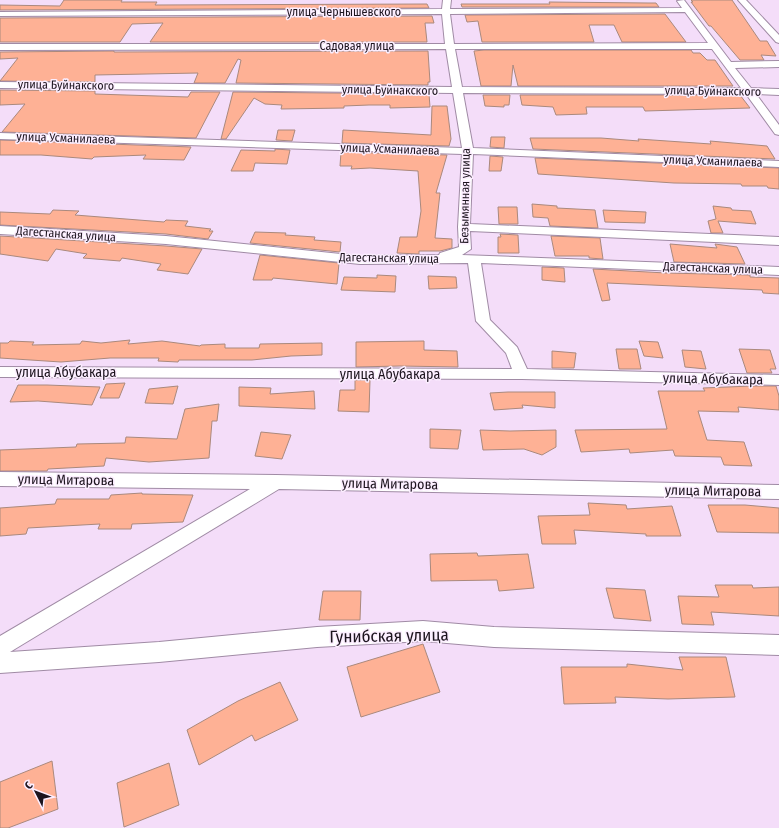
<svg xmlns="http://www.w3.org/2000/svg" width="779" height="828" font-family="'Fira Sans Condensed',sans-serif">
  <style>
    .building { fill: #feb195; stroke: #aa897d }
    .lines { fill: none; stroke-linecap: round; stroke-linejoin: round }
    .minor-casing { stroke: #a08ba5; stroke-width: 2 }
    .minor { fill: #fff; fill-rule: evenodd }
    .labels { text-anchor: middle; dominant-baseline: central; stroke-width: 3; stroke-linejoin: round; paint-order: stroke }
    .far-street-label { font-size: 12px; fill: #1c141e; stroke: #fceeff }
    .street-label { font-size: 14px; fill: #1c141e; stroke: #fceeff }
    .near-street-label { font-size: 17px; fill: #1c141e; stroke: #fceeff }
  </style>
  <rect width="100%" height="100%" fill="#f4ddf9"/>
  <path class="building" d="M64,0H122L121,2H157L155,5L427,4L429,8L0,10V5L60,6Z
    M691,0H732L760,41H767L776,56L761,55L764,60H740L711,26H709L691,2H693Z
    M549,2L648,3H656L659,7H462L461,4H550Z
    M665,14L686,42H622L614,25H589L594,42H482L478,21L467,22L465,15Z
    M432,16L434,23H425L427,42H150L163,23L132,24L120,42H0V18Z
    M484,50H691L693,53H700L707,60H715L733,86H518L513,65L511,86H481L474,51Z
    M114,51V52L428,51L430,82H428V85L236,83L241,60L238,59L225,83H194L198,73L95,75V82L0,81L18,58L0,59V52Z
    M0,90L95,91V94L188,97L191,92H220L196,138L2,132L25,104L0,105Z
    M233,92L429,94L430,107L390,108V105H369L344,106V108L281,109L282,105L265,104L254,98L226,139H221Z
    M483,95H510L509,105H504V107L485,106Z
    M520,95H740L750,108L645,111L643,107H586L587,114L556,115L553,107L522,105Z
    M432,106H447L451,139L449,146L342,143L343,130L431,135Z
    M278,130H295L292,141L276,140Z
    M491,137H505L504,148L490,147Z
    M530,138H601L639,141L638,139L711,144L710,141L767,146L775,159L533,149Z
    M0,140L191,147L184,160L143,159L146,155L94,157L92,159L41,155H0Z
    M275,149L290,150L287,164L255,163L253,171H231L241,150L275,151Z
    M341,152L447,155L436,193H440L435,238L452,239V248L440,251H419V254L397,253L400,237H417L421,211L418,171L370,168L351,169L352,166H340Z
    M490,156L503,157L501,171H489Z
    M535,158L779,168V189L768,188L767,186H742L741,184L674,183L538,174Z
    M532,204L557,206V208L595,210L598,228L550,226L548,218L533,217Z
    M713,206L731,208L732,210L751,211L756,224L718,221L723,233H711L708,221L716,219Z
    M498,207H517L518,224H499Z
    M53,210L79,211L75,215L164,222L166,220L188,221L185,226L211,229L209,231H213L208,239L166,234L0,225V212L50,214Z
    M603,210L646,212L645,223L605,222Z
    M255,232L286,233L285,235L315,237L314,240L341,242L340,252L250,243Z
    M500,234L518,235L519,253H498V237H501Z
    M0,236L166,246L202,249L188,274L157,270L161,264L122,258L120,261L83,258L87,254L56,249L48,261L0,254Z
    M551,236L600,238L603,259L589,258V256H555Z
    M670,244L717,248L715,244L737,247L745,264L674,262Z
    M260,255L339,263L337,284L273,278L272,280H253Z
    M542,267L564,268L565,282L542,280Z
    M593,269L666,273L750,275V277L779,278V294L763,293L762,290L607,283L610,300L602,301Z
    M377,275L396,276L395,292L341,290L344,277L377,278Z
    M428,276L456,277L457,288L429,289Z
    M130,340L128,344L162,341L200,346L201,345L225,344V348H259L260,344L322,343V355L291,356L252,360H179L178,362L158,361L159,358H110L61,362L0,358V343H8L10,341L34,342L32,345L80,344L82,341L101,343Z
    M424,341V350L457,351L458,367L400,366L356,367V342Z
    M639,341L658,342L663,358L644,356Z
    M616,349H637L641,369H619Z
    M739,349L770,350L776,369H770L772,373H747Z
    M682,350L701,351L706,369L685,367Z
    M552,351L576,353L574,368H552Z
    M355,380H370L369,412L338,411L340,390H355Z
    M125,383L119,398H100L106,384Z
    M18,385H47L100,387L92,405L38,401L10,402Z
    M178,386L173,404L145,403L149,389Z
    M751,386H776L779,396V410L738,407L739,412L698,411L707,440L744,442L752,466L724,465L721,457L675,456L673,450L630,453L629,449L581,452L575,430L667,429L658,391H705L703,388Z
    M239,387L271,388L270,394L314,391L315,409L239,406Z
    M508,392H555V408L522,405L523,408L494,410L490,393Z
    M219,404L217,421H212L209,458L149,462L106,458L104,466L48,469L47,471H0V450L76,447L77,444L125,443L126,437L177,439L185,409Z
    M430,429L461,430L458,449L430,448Z
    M480,430L510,431L556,430V447L542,455L524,449L483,450Z
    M261,432L291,435L282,459L255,456Z
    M142,493V494L193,495L183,522L132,524L131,529H98L100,524L28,528L26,534L0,536V508L55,504L57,499H109L111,495Z
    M588,503L626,505L627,509L672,506L681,536H646V534L574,530L576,544H542L538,516L590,515Z
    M708,505H745L779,508V533L717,532Z
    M477,553L478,556L528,554L534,588L499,591L497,580L431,581L430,554Z
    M715,585H752L753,588L779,587V616L711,612L714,625L682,624L678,596L719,597Z
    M606,588L645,590L651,621L614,618Z
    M323,591H361L360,620H319Z
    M423,644L440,692L361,717L347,667Z
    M679,657H726L735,697L668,699L615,697L616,703L564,704L561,667H627V664L683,670Z
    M280,682L298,720L255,741L252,735L199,765L187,730L238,701Z
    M52,761L58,809L8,828H0V782Z
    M169,763L179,805L124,827L117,783Z"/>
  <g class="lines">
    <defs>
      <path id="minor" d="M443,0H451L450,9L682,8L677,1L684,0L731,62L779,61V67L735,68L751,88L779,89V95L756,94L779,125V135L775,134L746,94L463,93L473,148L779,161V167L473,154L470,224L779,237V245L470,231L471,249L462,255L779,267V275L481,263L490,320L517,347L527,369L779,375V385L522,379L0,377V367L512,369L506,353L476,321L468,263L360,264L166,244L0,234V226L166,236L360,256L439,255L440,253L459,247L458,227L462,154L0,139V133L462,148L453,93L0,88V82L452,87L446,49L0,50V44H445L442,14L0,16V12L442,9ZM685,12L708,43L454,44L450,14ZM455,49H712L741,88L462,87Z
        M738,0H746L779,35V43L776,42Z
        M0,472L276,475L779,485V499L279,489L10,652L159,642L317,627L423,621L494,627L779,635V655L494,647L423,641L317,647L159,662L0,673V636L250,489L0,486Z"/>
    </defs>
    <use href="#minor" class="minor-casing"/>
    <use href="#minor" class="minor"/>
  </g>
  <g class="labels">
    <g class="far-street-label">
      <text x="344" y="12">улица Чернышевского</text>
      <text x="357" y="46">Садовая улица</text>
      <text transform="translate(66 85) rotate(1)">улица Буйнакского</text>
      <text transform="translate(390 90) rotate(1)">улица Буйнакского</text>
      <text transform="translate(713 91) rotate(1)">улица Буйнакского</text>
      <text transform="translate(66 138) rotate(2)">улица Усманилаева</text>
      <text transform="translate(390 149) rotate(2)">улица Усманилаева</text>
      <text transform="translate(713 161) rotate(2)">улица Усманилаева</text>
      <text transform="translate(465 196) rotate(-89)">Безымянная улица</text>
      <text transform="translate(66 234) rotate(4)">Дагестанская улица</text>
      <text transform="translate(389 258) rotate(1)">Дагестанская улица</text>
      <text transform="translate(713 268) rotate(2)">Дагестанская улица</text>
    </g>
    <g class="street-label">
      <text x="66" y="372">улица Абубакара</text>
      <text x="390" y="374">улица Абубакара</text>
      <text transform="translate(713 379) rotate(1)">улица Абубакара</text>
      <text transform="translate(66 480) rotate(1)">улица Митарова</text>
      <text transform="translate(390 484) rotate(1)">улица Митарова</text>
      <text transform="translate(713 491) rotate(1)">улица Митарова</text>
    </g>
    <g class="near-street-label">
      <text transform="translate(389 636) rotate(-1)">Гунибская улица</text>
    </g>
  </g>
  <g transform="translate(36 792) rotate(312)" stroke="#fceeff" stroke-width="3" paint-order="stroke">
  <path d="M0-3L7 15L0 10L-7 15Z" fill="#1c141e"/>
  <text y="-6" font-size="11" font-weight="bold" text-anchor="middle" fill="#1c141e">С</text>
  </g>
</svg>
